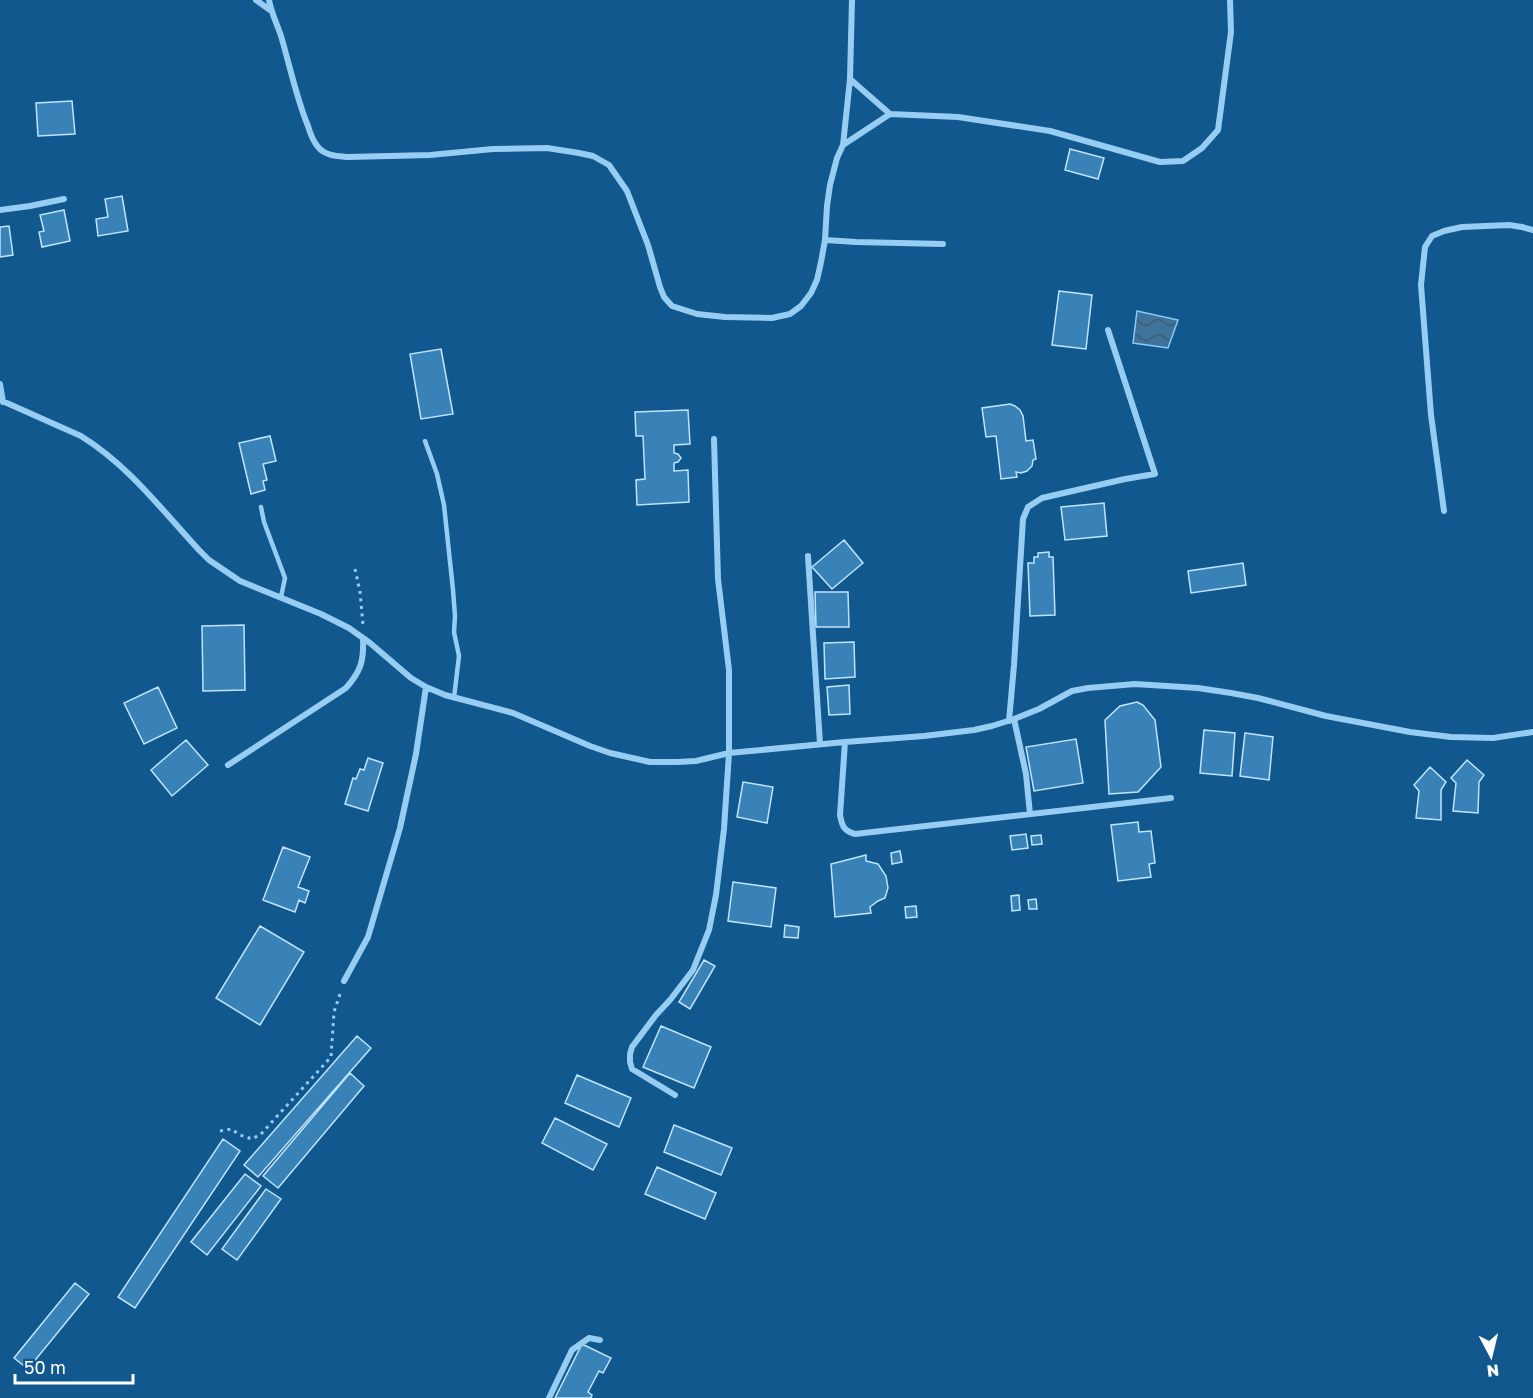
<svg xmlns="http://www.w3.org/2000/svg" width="1533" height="1398" font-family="'Golos Text',sans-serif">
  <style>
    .water { fill: url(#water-waves); stroke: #8acbf6; stroke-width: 1.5 }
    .building { fill: #3882b8; stroke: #c0e4fd; stroke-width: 1.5 }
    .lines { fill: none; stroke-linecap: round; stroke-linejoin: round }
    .path { stroke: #98cdf3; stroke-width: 3; stroke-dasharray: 3 4.5; stroke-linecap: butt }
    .service { stroke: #98cdf3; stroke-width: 4.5 }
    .minor { stroke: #98cdf3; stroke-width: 6 }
  </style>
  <defs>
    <pattern id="water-waves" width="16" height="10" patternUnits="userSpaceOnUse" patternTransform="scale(1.5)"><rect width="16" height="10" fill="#3e739b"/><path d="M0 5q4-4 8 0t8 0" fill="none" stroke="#465c6c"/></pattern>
  </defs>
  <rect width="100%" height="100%" fill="#10588e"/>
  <path class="water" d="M1137,311L1178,320L1168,348L1133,343Z"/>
  <path class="building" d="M72,101L75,134L38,136L36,103Z
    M1070,149L1104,158L1098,179L1065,170Z
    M122,196L128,231L98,236L96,219L108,217L105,199Z
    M64,210L70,241L42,247L39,232L44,231L40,215Z
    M9,226L13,255L0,257V227Z
    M1059,291L1092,295L1086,349L1052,345Z
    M441,349L453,414L421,419L410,354Z
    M1010,404L1015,406L1020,410L1023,416L1026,441L1033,440L1036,459L1033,460L1032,466L1027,471L1021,473L1016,472L1017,477L1001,479L996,436L986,437L982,408Z
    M688,410L690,444L674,445V453L678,454L681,458L678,462L674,463V471L688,470L689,502L637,505L636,480L645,479L643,436H636L635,412Z
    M270,436L276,461L263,464L267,480L263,481L265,490L251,494L239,443Z
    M1104,503L1107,536L1065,540L1061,507Z
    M844,540L863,563L832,589L812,567Z
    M1049,552V557H1053L1055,615L1030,616L1028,563H1034V557H1038V553Z
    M1243,563L1246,585L1191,593L1188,571Z
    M815,592H848L849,627H816Z
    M244,625L245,690L203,691L202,626Z
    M854,642L855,677L825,679L824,643Z
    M849,685L850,714L829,715L827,687Z
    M158,687L177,728L144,744L124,703Z
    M1137,702L1143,705L1155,720L1161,767L1138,792L1109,794L1105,720L1120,706Z
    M1204,730L1235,733L1232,776L1200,773Z
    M1245,733L1273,737L1269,780L1240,776Z
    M1076,739L1083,783L1034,791L1026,747Z
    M186,740L208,765L172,796L151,770Z
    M368,758L383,763L368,811L345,804L353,778L356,779L360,769L364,770Z
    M1467,760L1484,775L1479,782L1478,813L1453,811L1456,783L1451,778Z
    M1430,767L1446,782L1441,790V820L1416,818L1419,791L1414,785Z
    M743,782L773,787L767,823L737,817Z
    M1138,822L1139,832L1151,831L1155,863L1149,864L1151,877L1118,881L1111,825Z
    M1026,834L1028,848L1012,850L1010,836Z
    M1041,835L1042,844L1032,845L1031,836Z
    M283,847L310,857L298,887L309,891L305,903L299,900L295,912L263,900Z
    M900,851L902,862L892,864L891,853Z
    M866,855V861L878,864L886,876L888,888L885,898L878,901L870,907L871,913L835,917L831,864Z
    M733,882L776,888L771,927L728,921Z
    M1019,895L1020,910L1012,911L1011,896Z
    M1036,899L1037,909H1029L1028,900Z
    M916,906L917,917L906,918L905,907Z
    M785,925L799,927L798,938L784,937Z
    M260,926L304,952L260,1025L216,998Z
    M704,960L715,966L690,1009L679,1002Z
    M661,1026L711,1047L694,1088L643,1067Z
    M357,1036L371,1048L258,1177L244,1165Z
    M350,1073L364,1086L278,1188L263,1176Z
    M577,1075L631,1098L619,1127L565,1103Z
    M555,1118L607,1144L593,1170L542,1143Z
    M674,1125L732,1148L721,1175L664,1152Z
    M223,1139L240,1151L135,1308L118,1297Z
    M657,1167L716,1193L705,1219L645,1194Z
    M245,1174L261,1186L207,1255L191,1242Z
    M266,1189L281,1199L237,1260L222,1249Z
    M75,1283L89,1294L28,1369L14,1358Z
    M582,1344L611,1358L603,1373L599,1371L588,1392L592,1395L591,1398H555Z"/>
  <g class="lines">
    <path class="path" d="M355,569L360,592L363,625
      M220,1131L231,1129L240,1135L252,1139L261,1134L331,1057L334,1012L341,991"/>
    <path class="service" d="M425,441L437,474L444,505L453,590L455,616L454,632L459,656L454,698
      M261,507L264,522L285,578L281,597"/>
    <path class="minor" d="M256,0L270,10
      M269,0C271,12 277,24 281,36C290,66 296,97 308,126C310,133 313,141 318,147C325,156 338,156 348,157L430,155L493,149L547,148L579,153L593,156L609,165L627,191L648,245L660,287L664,297L672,306L697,314L725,317L772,318L790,314L801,306L811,293L817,280L821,262L825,240L827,206L830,185L837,158L843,145L850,79L852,0
      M850,79L890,114
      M843,145L890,114L958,117L1050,131L1160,162L1183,161L1202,148L1218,130L1231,32L1230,0
      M0,210L30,206L64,199
      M825,240L856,242L943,244
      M0,384L3,402
      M0,400L81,436C129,466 161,509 199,550L209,560L240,581L321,614L349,628L370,643L411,678L426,687L445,695L513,713L590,746L610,753L650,762H677L696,761L729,753L845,742L924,736L974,730L992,726L1014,719L1039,709L1072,691L1088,688L1135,684L1198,688L1231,693L1258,698L1326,716L1410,732L1451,737L1493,738L1533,732
      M1444,511L1431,415L1421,285L1425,247L1432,236L1444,231L1462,227L1509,225L1522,227L1533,230
      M808,556L820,744
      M1014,719L1026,774L1030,814
      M1009,721L1014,665L1023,519L1028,507L1042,498L1125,479L1155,474L1108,330
      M845,742L840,815C842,826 844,831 855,834L1171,798
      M228,765L346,688C361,671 364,661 363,638
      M344,981L368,937L400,828L416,754L426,687
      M675,1095L632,1069L630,1062V1054L632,1047L656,1015L670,1000L693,970L709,930L716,895L724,829L729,753V670L718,579L714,439
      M549,1398L572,1350L589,1338L600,1340"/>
  </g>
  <g transform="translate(1491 1356) rotate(173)" stroke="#10588e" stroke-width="4.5" paint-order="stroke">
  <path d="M0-4.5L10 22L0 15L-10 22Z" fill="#ffffff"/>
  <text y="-9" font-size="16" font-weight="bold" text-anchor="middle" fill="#ffffff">N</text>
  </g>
  <path d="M15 1374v9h118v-9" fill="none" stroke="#ffffff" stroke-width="3"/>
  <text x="24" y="1374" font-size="18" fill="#ffffff" stroke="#10588e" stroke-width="4.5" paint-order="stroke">50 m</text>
</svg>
